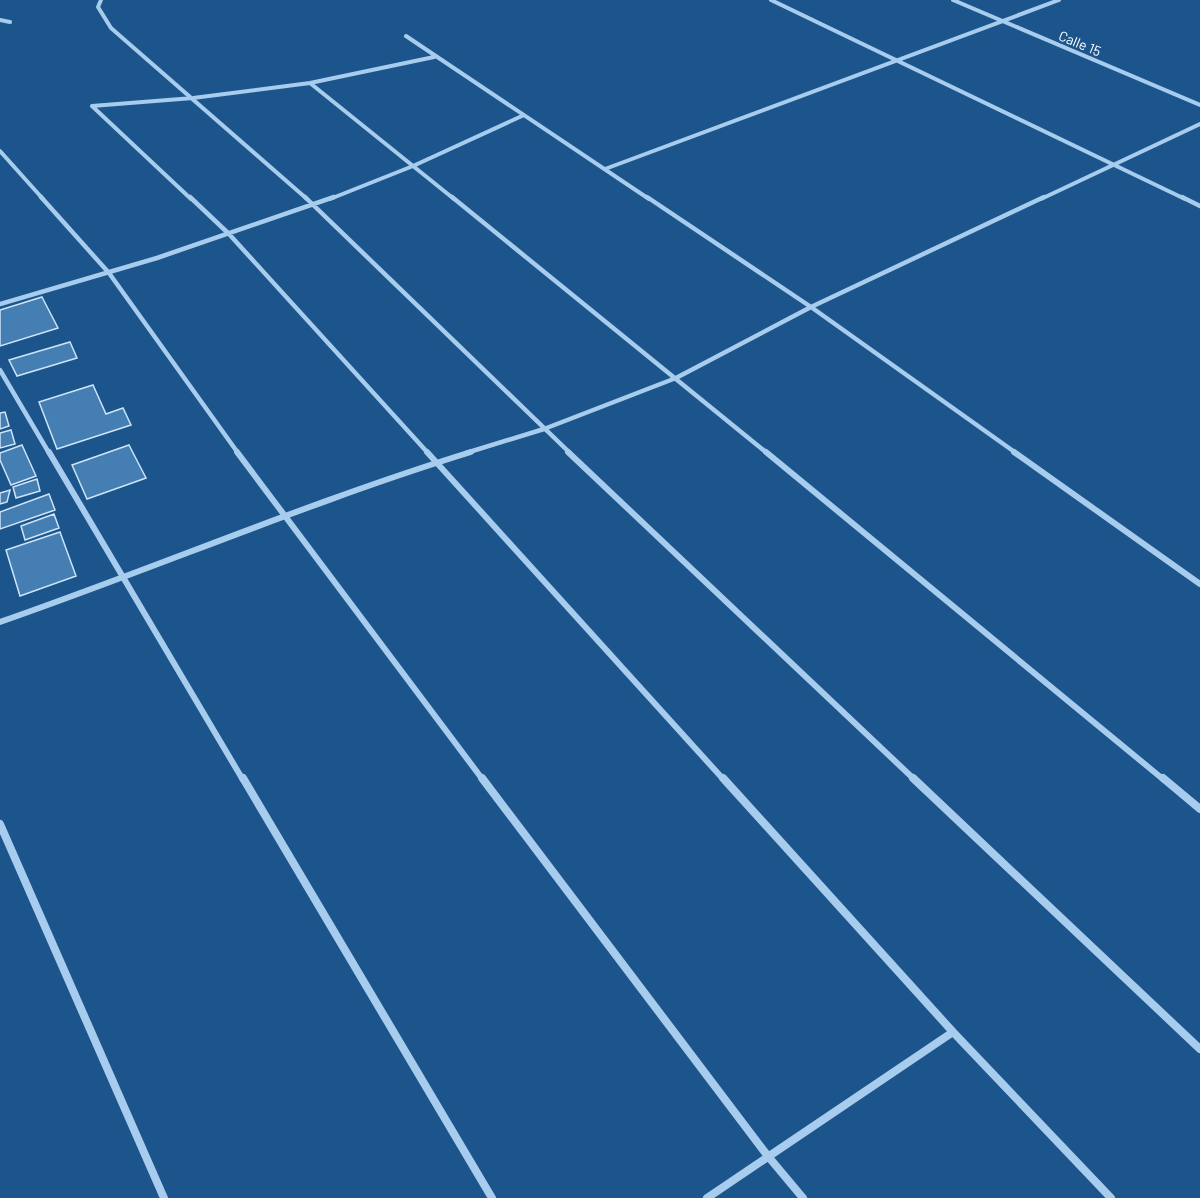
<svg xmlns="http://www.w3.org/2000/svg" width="1200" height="1198" font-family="Barlow,sans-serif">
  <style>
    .building { fill: #447eb3; stroke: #cde4f9; stroke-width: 1.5 }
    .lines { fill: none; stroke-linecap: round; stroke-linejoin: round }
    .minor-far3 { stroke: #a7cced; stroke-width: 4 }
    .minor-far2 { stroke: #a7cced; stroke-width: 4.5 }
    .minor-far1 { stroke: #a7cced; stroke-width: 6 }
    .minor { stroke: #a7cced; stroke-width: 8 }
    .labels { text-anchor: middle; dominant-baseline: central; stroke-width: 4.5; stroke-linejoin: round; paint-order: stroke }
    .far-street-label { font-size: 14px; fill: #fff; stroke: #1c558b }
  </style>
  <rect width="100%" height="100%" fill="#1c558b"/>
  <path class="building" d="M42,297L58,328L0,346V310Z
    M70,342L77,358L17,376L9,360Z
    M93,385L106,414L123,408L131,425L57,449L39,402Z
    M5,412L9,426L0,429V413Z
    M11,430L15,444L0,448V433Z
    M22,445L36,476L11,485L0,460V453Z
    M129,445L146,478L87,499L72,465Z
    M37,479L40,491L16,498L13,487Z
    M10,490L7,502L0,504V493Z
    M49,494L55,510L0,529V512Z
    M54,514L59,528L25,540L21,526Z
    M60,532L76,576L20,596L6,550Z"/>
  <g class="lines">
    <path class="minor-far3" d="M101,0L98,7L111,28L307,199
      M771,0L1185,199
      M953,0L1200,105
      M0,20L10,22
      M406,36L649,199
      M310,83L454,199
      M92,106L191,199
      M92,106L193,98L310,83L434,57
      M0,151L43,199
      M605,169L1059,0
      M330,199L413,166L524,115
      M1041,199L1200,124"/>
    <path class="minor-far2" d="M41,197L109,273L238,453
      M190,197L229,234L428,453
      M305,197L570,453
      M452,197L767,453
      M647,197L811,307L1016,453
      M1182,197L1200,206
      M0,304L157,258L334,197
      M0,370L49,453
      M466,453L544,429L676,378L811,307L1044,197"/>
    <path class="minor-far1" d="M49,452L243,780
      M237,452L483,780
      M427,452L724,780
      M568,452L915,780
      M766,452L1164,780
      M1014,452L1200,584
      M0,622C158,567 312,501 471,452"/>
    <path class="minor" d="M243,778L492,1198
      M482,778L767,1155L803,1198
      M723,778L953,1032L1111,1198
      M913,778L1200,1049
      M1163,778L1200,809
      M0,824L164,1198
      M707,1198L953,1032"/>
  </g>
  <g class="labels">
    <g class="far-street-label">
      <text transform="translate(1080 43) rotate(23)">Calle 15</text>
    </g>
  </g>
</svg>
